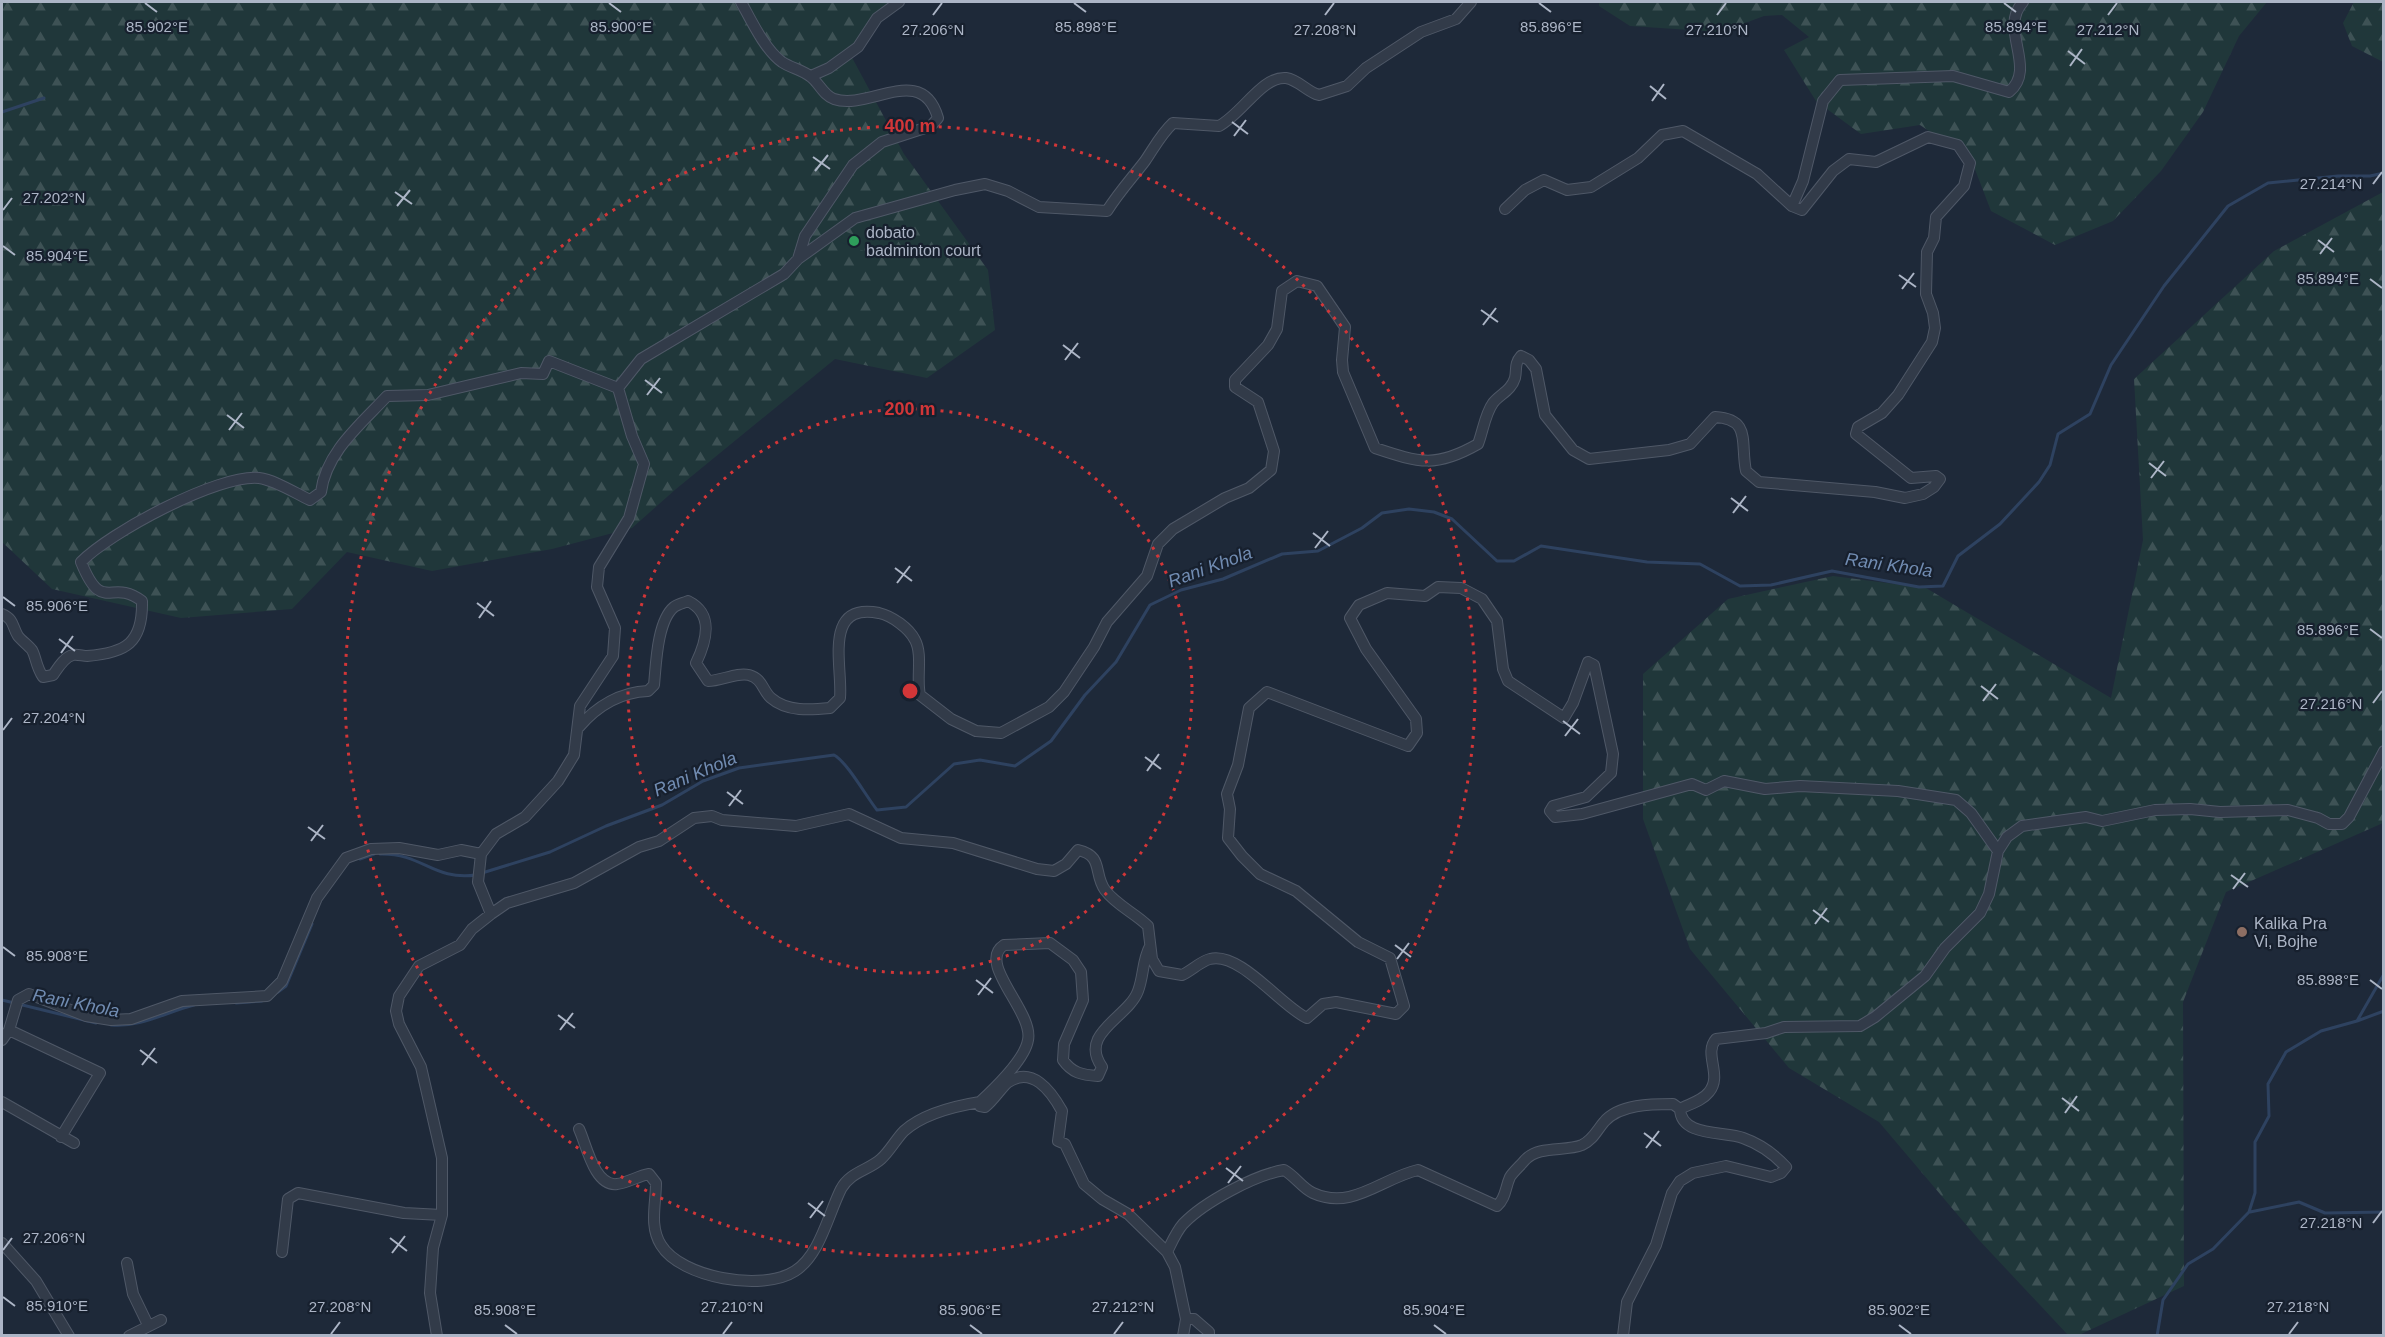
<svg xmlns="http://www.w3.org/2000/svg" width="2385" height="1337" font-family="Helvetica,sans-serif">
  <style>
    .forest { fill: url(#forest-firs) }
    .garden { fill: #20373a }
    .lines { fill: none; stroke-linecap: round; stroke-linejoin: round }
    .stream { stroke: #2e4260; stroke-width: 3 }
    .street-casing { stroke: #4f5867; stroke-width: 12 }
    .street { stroke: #323b49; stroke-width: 10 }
    .ticks { fill: none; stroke: #acb5c6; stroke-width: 2 }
    .ring { fill: none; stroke: #d23638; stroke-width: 3; stroke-dasharray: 3 6 }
    .leisure-dot { fill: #2e9e5b; stroke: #17202e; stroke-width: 2 }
    .education-dot { fill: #8d6e63; stroke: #17202e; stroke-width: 2 }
    .labels { text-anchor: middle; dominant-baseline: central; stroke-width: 4.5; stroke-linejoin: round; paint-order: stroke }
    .poi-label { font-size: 16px; fill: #acb5c6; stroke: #17202e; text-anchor: start }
    .water-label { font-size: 18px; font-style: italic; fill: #718cb2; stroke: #17202e }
    .ticks-label { font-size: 15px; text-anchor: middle; fill: #acb5c6; stroke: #17202e; stroke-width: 4.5; stroke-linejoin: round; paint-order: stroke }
    .centre { fill: #d23638; stroke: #17202e; stroke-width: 3 }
    .ring-label { font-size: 18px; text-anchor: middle; font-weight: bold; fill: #d23638; stroke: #17202e; stroke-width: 4.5; stroke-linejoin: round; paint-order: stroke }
  </style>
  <defs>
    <pattern id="forest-firs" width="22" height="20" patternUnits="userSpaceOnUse" patternTransform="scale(1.5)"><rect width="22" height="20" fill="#20373a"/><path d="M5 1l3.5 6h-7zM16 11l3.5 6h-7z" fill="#3e5255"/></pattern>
  </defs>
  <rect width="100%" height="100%" fill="#1e2939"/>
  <path class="forest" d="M2,2H898L849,52L904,154L988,270L995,330L927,378L835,359L676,489L632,528L552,549L432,571L347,552L292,609L181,618L52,589L2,542Z
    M1599,2H2267L2239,36L2203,112L2161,171L2113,221L2055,245L1991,211L1971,159L1920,125L1861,134L1816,101L1784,50L1809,37L1782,15L1764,16L1721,32L1630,26L1599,6Z
    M2354,2H2383V62L2352,46L2343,23Z
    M2383,192V823L2226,892L2183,1002L2184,1286L2079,1335H2068L1979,1240L1879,1122L1789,1068L1690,949L1643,819V674L1728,599L1833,576L1926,588L2111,698L2143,540L2134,379L2274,251Z"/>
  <path class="garden" d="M844,231L867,240L864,251L840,242Z"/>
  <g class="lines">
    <path class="stream" d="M2,112L44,98
      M380,854C423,853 433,881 476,875
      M360,859L374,854
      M482,873L550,852L606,826L662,805L703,781L739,768L834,755C847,762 866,796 877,810L906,807L954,764L980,760L1015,766L1051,741L1085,695L1116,662L1150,605L1181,590L1223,579L1282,554L1318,551L1362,528L1382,513L1409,509L1434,512L1452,519L1497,561H1514L1541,546L1647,562L1700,564L1740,586L1771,585L1832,571L1919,587L1943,586L1958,556L2000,524L2039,482L2050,465L2058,434L2090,414L2111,365L2164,286L2228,206L2268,183L2338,176H2370L2384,173
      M278,992L286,986L312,924
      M2,1000L96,1023
      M236,1003L262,1001
      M2357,1021L2384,1011
      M111,1025C140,1028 166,1012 194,1005
      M2250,1212L2299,1202L2325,1213L2384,1212
      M2157,1336L2163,1300L2188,1264L2213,1249L2249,1212L2255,1193V1142L2269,1116L2268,1084L2286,1052L2321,1031L2357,1021L2384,974"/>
    <defs>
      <path id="street" d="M811,76L829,68L858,47L877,18L899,2
        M1792,206L1803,181L1823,101L1840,80L1953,76L2009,92C2038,68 1998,29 2023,2
        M798,259L855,218L955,190L985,184L1008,191L1039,207L1107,211C1119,192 1132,178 1145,161C1154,148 1161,134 1173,123L1219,126C1243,113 1262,76 1286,78C1299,80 1307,92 1319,95L1347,86L1366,68L1421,32L1456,19L1471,2
        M2,614C14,619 12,626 18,636C22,641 28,645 32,650C36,657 36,667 43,677L53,675C58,668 64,657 73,655C77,654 83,656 87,656C126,653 143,643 142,601C110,577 103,616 81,562C109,533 218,474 259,478C275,480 295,493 310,500L321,492C326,452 361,424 387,396L428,395L521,373L543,374L549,361L618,388
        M579,727C597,706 621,692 648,691L654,685C656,665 657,621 674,607C678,604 684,603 688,601C714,614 707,640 696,663L708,681C721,681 737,672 749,675C763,679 762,690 771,698C787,712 811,710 830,708L840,698C843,667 822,602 879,613C892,616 909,628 915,640C923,655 916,678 920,695L951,719L976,731L1001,733L1049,707L1064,692L1094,647L1107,622L1147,576L1158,544L1173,529L1225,498L1249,488L1271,470L1274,451L1258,402L1235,387V380L1268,345L1277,329L1282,291L1297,281L1317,286L1345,327L1342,360L1343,372L1375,448C1420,463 1436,468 1478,444C1483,431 1485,414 1493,403C1500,394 1511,391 1515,378C1517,369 1514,364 1521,356L1529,360L1536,369L1545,415L1573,450L1589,459L1669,450L1690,444L1715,417C1752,419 1740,443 1746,471L1759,482L1875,492L1905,498L1923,494L1934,487L1940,479L1936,476L1911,478L1856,434L1858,427L1882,413L1898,395L1932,342L1935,328L1933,313L1926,294L1927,252L1934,238L1936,217L1964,186L1970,163L1958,145L1928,137L1876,162L1849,159L1833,171L1802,210L1792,206L1757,174L1683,131L1662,135L1638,158L1591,187L1567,190L1544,180L1525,190L1505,209
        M491,914L507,903L574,883L639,847L659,841L694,818L712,816L722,820L796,826L849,814L901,838L953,843L1037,869L1054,871L1066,864L1078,850C1104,856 1093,873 1105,890C1116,905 1135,913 1148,926L1152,959L1159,971L1182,975C1191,971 1201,961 1210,959C1240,951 1282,1007 1307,1018L1323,1004L1336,1002L1396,1014L1404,1006L1390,958L1358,942L1296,891L1260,874L1242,856L1228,838L1230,809L1227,794L1238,765L1249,708L1267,692L1408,746L1417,733L1416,719L1366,649L1350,618L1359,605L1387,593L1425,596L1438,587L1461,588L1482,599L1497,621L1503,669L1508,681L1564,718L1573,703L1588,662L1594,665L1613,754L1611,773L1586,797L1553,806L1550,811L1555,817L1582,814L1692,784L1706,790L1724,781L1765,789L1800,786L1898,791L1956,800L1971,813L1998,851
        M1150,946C1142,961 1144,975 1138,991C1128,1018 1078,1033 1102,1067L1098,1076C1082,1075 1072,1073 1063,1060L1064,1044L1083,1000L1081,972L1073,960L1050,943L1004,945C976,963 1034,1012 1028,1040C1025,1059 994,1089 980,1102V1106L985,1107C993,1101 1002,1087 1007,1083C1032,1065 1051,1091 1062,1111L1058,1141L1065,1144L1084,1184L1102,1199L1128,1214L1167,1252L1175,1267L1186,1319L1183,1336
        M9,1030L100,1073L61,1137
        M2,1040L9,1030L18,1000L29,994L86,1016L111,1020L131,1019L182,1001L267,996L282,981L317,898L346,858L371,849L399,848L438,855L461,850L481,854
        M2,1102L74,1143
        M1680,1109C1689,1104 1702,1101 1709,1092C1723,1075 1703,1054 1716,1039L1766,1033L1784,1027L1860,1026L1875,1017L1925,976L1945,948L1980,913L1989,894L1998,851L2007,837L2022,826L2086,817L2102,821L2155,810L2190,809L2220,812L2288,810L2318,818L2329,824H2342L2349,817L2384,751
        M579,1129C586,1143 594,1187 617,1184C627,1183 638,1176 649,1174L656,1183C656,1204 649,1226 661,1245C681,1278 763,1292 795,1271C820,1255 828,1215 841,1189C850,1172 869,1170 881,1159C890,1151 896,1139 904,1131C924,1113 955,1106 980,1102
        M2,1243L36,1281L69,1336
        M282,1252L288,1199L298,1193L404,1213L442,1215
        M1167,1252C1172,1242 1176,1232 1183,1224C1204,1202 1255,1175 1284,1170C1295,1176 1302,1188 1313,1193C1352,1211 1382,1178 1418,1170L1497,1206C1506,1198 1505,1188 1510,1177C1513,1172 1521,1165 1525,1160C1539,1145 1565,1152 1582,1145C1593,1140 1597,1130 1604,1122C1619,1104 1652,1104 1673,1104L1680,1109C1681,1137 1724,1131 1743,1138C1760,1144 1774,1154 1786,1167L1781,1173L1771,1177L1726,1166L1693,1173L1680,1181L1672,1193L1656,1245L1627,1302L1623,1336
        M127,1263L133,1294L148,1325
        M1186,1319H1194L1209,1332V1336
        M129,1336L161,1320
        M437,1336L430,1293L433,1248L442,1215V1158L421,1067L399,1024L396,1011L399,996L419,966L460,945L472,929L491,914L478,882L481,854L496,834L525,817L558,781L574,755L580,706L613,656L615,628L597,587L599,567L629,518L644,464L632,436L618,388L641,359L784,274L798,259L805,236L853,165L882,142L931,126L938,118C922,62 869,111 834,99C824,96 819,83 811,77C803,70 791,68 782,62C765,50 751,20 741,2"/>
    </defs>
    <use href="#street" class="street-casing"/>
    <use href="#street" class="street"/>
  </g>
  <path class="ticks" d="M145,3L157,12M609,3L621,12M1074,3L1086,12M1539,3L1551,12M2004,3L2016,12M933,15L942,3M1325,15L1334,3M1717,15L1726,3M2108,15L2117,3M2068,51L2085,64M2070,66L2082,49M1650,86L1666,99M1652,101L1664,84M1232,122L1248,134M1234,136L1246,120M813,157L830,169M815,171L828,155M2373,184L2382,172M395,192L412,204M397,206L410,190M3,210L12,198M2318,240L2334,252M3,246L15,255M2320,254L2332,238M1899,275L1916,287M2370,279L2382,288M1902,289L1914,273M1481,310L1498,322M1483,325L1496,308M1063,345L1080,358M1065,360L1078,343M645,380L662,393M647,395L660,378M227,415L244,428M229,430L242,413M2149,463L2166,476M2151,478L2164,461M1731,498L1748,511M1733,513L1746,496M1313,533L1330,546M1315,548L1328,531M895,568L912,581M897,583L910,566M3,597L15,606M477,603L494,616M479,618L491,601M2370,629L2382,638M59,639L75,651M61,653L73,636M1981,686L1998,699M1983,701L1996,684M2373,703L2382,691M1563,721L1580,734M3,730L12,718M1565,736L1578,719M1145,757L1161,769M1147,771L1159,754M727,792L743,804M729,806L741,790M308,827L325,839M311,841L323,825M2231,875L2248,887M2233,889L2245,873M1813,910L1829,922M1815,924L1827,908M1395,945L1411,957M3,947L15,956M1397,959L1409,943M976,980L993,993M2370,980L2382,989M978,995L991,978M558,1015L575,1028M560,1030L573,1013M140,1050L157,1063M142,1065L155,1048M2062,1098L2079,1111M2065,1113L2077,1096M1644,1133L1661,1146M1646,1148L1659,1131M1226,1168L1243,1181M1228,1183L1241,1166M808,1203L825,1216M810,1218L823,1201M2373,1223L2382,1211M390,1238L407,1251M3,1250L12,1238M392,1253L405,1236M3,1297L15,1306M505,1325L517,1334M970,1325L982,1334M1434,1325L1446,1334M1899,1325L1911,1334M331,1334L340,1322M723,1334L732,1322M1114,1334L1123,1322M2289,1334L2298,1322"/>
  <g class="ring">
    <circle cx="910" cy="691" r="282"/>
    <circle cx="910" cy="691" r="565"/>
  </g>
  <circle class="leisure-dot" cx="854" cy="241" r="6"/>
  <circle class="education-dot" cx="2242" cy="932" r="6"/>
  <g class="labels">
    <g class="poi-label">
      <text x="866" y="232">dobato<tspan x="866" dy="18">badminton court</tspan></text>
      <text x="2254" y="923">Kalika Pra<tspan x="2254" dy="18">Vi, Bojhe</tspan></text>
    </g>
    <g class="water-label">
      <text transform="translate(1889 565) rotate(8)">Rani Khola</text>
      <text transform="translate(1210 567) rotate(-20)">Rani Khola</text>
      <text transform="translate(695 774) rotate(-23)">Rani Khola</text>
      <text transform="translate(76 1003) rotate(11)">Rani Khola</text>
    </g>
  </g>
  <g class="ticks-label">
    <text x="621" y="32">85.900°E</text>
    <text x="1086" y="32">85.898°E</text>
    <text x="1551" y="32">85.896°E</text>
    <text x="2016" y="32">85.894°E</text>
    <text x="157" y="32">85.902°E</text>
    <text x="933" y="35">27.206°N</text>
    <text x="1325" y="35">27.208°N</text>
    <text x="1717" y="35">27.210°N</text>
    <text x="2108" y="35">27.212°N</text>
    <text x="2331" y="189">27.214°N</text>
    <text x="54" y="203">27.202°N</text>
    <text x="57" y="261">85.904°E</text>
    <text x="2328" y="284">85.894°E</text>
    <text x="57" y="611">85.906°E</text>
    <text x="2328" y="635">85.896°E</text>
    <text x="2331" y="709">27.216°N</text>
    <text x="54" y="723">27.204°N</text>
    <text x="57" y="961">85.908°E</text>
    <text x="2328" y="985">85.898°E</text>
    <text x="2331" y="1228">27.218°N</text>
    <text x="54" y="1243">27.206°N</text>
    <text x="57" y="1311">85.910°E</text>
    <text x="340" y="1312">27.208°N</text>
    <text x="732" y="1312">27.210°N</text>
    <text x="1123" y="1312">27.212°N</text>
    <text x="2298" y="1312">27.218°N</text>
    <text x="505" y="1315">85.908°E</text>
    <text x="970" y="1315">85.906°E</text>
    <text x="1434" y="1315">85.904°E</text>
    <text x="1899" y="1315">85.902°E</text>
  </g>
  <circle cx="910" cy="691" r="9" class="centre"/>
  <g class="ring-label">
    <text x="910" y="132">400 m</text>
    <text x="910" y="415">200 m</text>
  </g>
  <rect width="2385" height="1337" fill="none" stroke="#acb5c6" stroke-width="6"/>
</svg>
